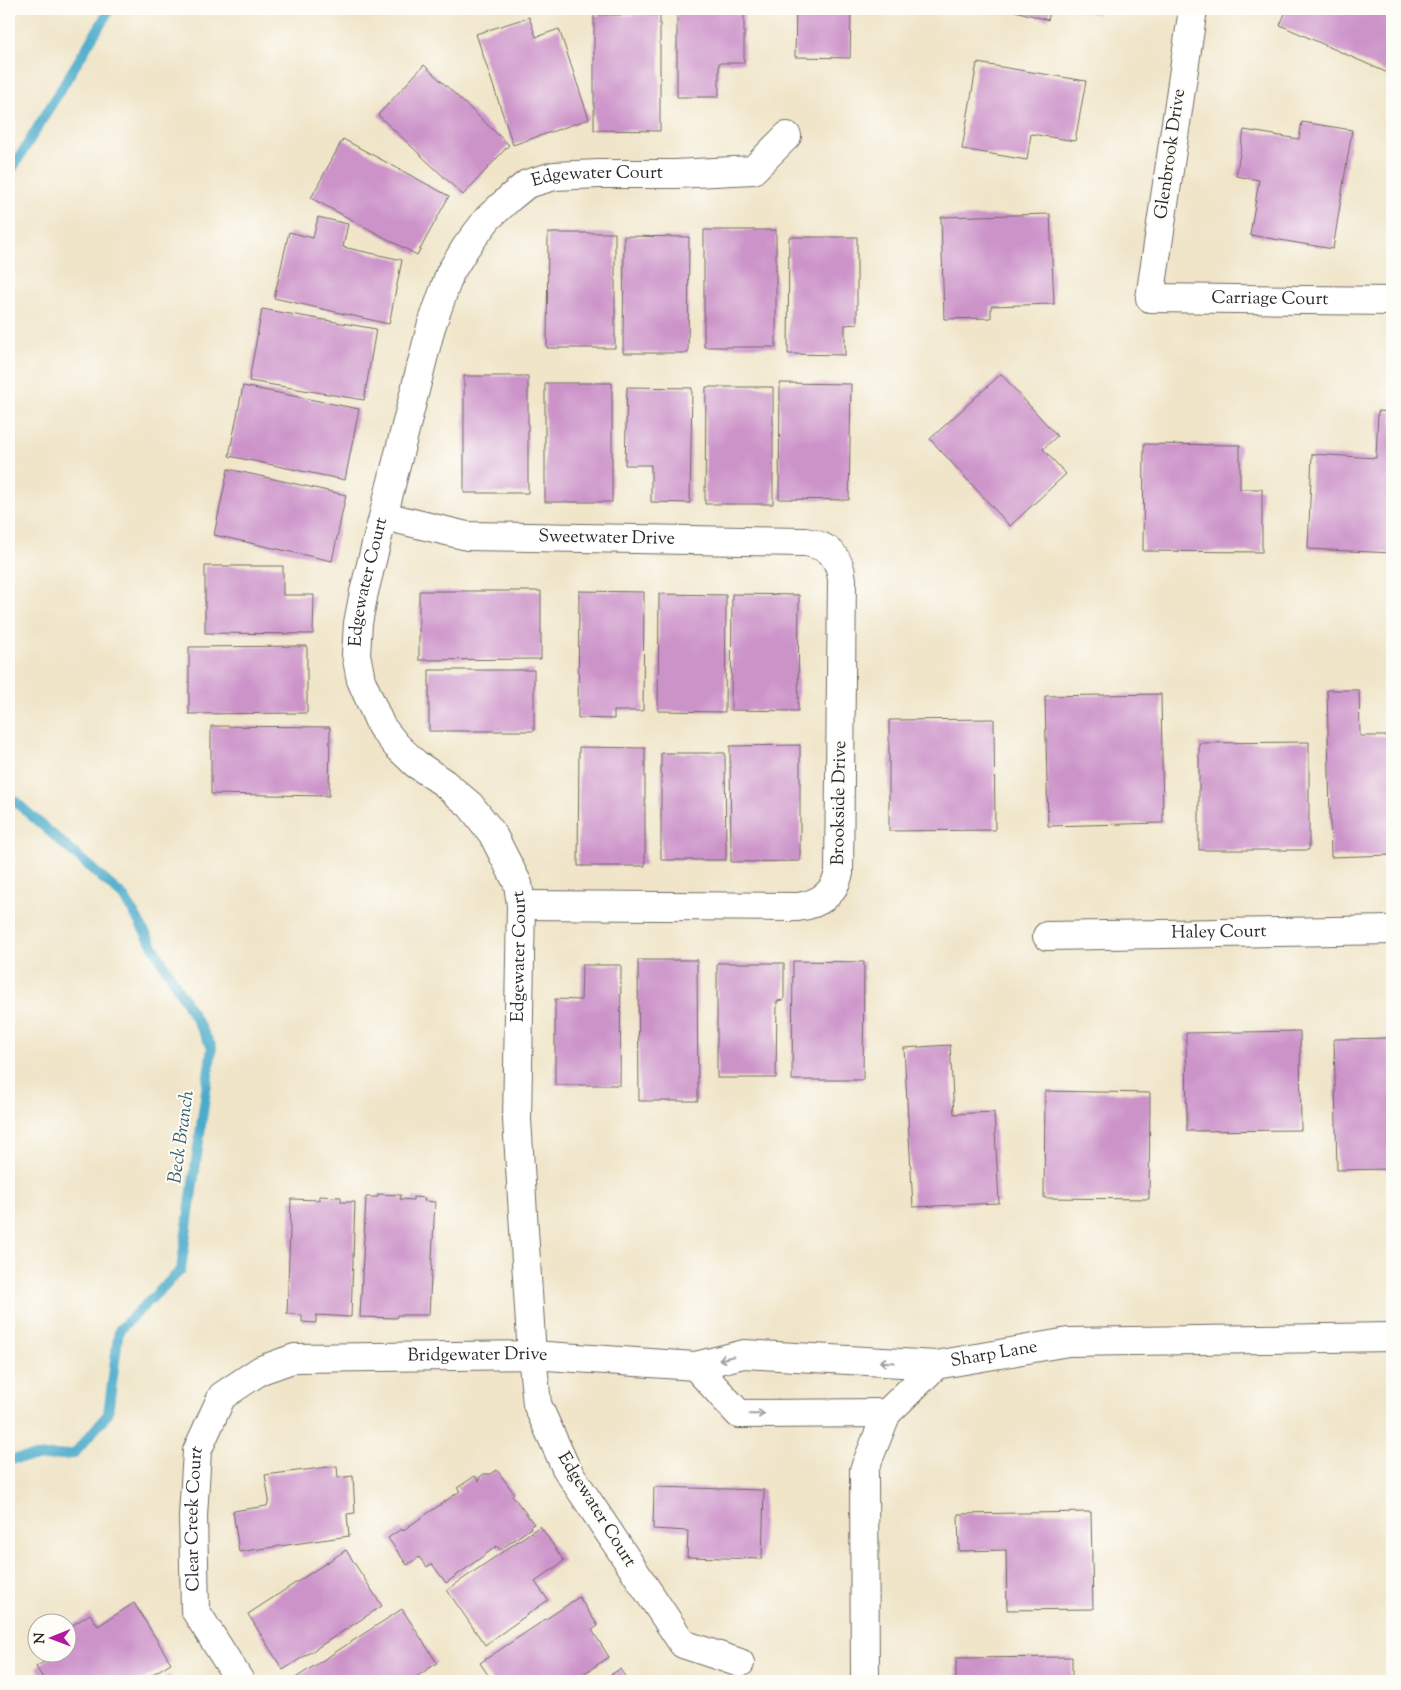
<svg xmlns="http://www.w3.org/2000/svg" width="1401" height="1690" font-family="'Sorts Mill Goudy',serif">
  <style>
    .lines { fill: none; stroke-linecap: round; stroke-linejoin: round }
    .stream { stroke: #4babca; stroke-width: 10 }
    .building { fill: #cc93c9 }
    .minor-casing { stroke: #706c62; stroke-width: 30 }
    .minor { stroke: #fff; stroke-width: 28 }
    .oneway { stroke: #a0a0a0 }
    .labels { text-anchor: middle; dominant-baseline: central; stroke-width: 4; stroke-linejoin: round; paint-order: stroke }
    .street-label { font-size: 18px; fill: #2b2b2b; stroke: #fdfcf7 }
    .water-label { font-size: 19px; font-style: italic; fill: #385e6b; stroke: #fdfcf7 }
  </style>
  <rect width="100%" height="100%" fill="#fdfcf7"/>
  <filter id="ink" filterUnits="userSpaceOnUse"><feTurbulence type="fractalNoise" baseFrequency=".02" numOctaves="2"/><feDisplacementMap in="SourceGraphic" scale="10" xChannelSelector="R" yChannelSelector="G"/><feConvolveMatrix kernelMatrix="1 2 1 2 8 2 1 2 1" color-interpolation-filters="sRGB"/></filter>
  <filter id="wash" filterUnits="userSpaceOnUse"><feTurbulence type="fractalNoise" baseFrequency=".0096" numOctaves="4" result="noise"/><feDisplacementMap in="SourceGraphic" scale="20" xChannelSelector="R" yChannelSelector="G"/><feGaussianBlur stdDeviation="1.12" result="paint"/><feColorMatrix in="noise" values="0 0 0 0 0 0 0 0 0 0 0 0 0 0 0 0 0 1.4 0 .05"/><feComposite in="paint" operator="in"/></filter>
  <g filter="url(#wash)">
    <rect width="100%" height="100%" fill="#f0e5c9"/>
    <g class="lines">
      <path class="stream" d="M9,174L110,9
        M9,796L125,898L212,1047L181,1270L119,1330L108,1414L74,1454L9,1459"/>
    </g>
    <g id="blocks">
      <path class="building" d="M677,9H744V63H719V97H677Z
        M796,9H851L850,58L795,57Z
        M1008,9H1051L1048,20Z
        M1077,9H1098L1097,15Z
        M1287,9H1392V69L1390,74L1280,25Z
        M594,15H660V131L594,130Z
        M529,17L536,37L559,29L589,119L513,145L476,34Z
        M977,63L1086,81L1075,141L1031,134L1027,160L962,149Z
        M424,65L509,145L463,195L378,115Z
        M1302,122L1352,130L1333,249L1250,235L1259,180L1236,176L1244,130L1299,139Z
        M343,139L449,196L417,255L311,198Z
        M1050,214L1054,304L991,306V318L944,319L941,217Z
        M318,217L348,224L343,247L402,260L389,324L274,298L289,232L313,238Z
        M704,230H776V347H704Z
        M548,233H615V348H547Z
        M624,236L689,237L688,353H623Z
        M789,237H857V324L845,325V355L788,354Z
        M262,309L376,329L364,400L249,381Z
        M1001,374L1057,436L1043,449L1066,474L1010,526L930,439Z
        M464,376H528V493H464Z
        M545,383H612V502H545Z
        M780,383L851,384L849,500L779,499Z
        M243,386L359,409L345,480L229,456Z
        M627,387L692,388L690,503L651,502V465H625Z
        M706,387H773V504H705Z
        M1378,411L1392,412V553L1308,549L1312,454L1376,458Z
        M1144,444L1240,445V489H1262V552L1143,551Z
        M228,469L346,495L332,561L214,535Z
        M205,566H283V595H314L313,634L205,633Z
        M419,591H541V659L419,660Z
        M579,591L644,592L643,711H614V719L578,718Z
        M659,594L726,595L725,712L658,711Z
        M732,594L799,595L798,711L731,710Z
        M307,646V713L189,714V647Z
        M429,670H534V731H429Z
        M1390,681H1392V703H1391Z
        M1327,690H1359L1360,736H1392V855L1331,857Z
        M1161,694L1163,823L1048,826L1045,696Z
        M994,719L995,830L889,831V720Z
        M211,726L330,727L329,796L211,794Z
        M1309,742V850H1199V743Z
        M800,745V861L731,862L730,746Z
        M579,747L645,748V866H578Z
        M661,753H725L726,860H661Z
        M638,960H697L698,1101H639Z
        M793,961L864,962L863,1080H792Z
        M717,963H784V1000L777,1001L776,1078H717Z
        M582,965H621L620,1085H555V999L581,1000Z
        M1300,1031L1301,1130L1187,1131L1186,1033Z
        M1392,1038V1169L1337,1170L1334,1039Z
        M950,1045L954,1114L994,1112L999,1203L913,1207L904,1048Z
        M1045,1091L1150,1093L1149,1199L1044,1198Z
        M378,1194L401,1195L400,1199L413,1200V1197L425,1198L424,1201L435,1202L429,1315H397V1318L360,1317L366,1197H378Z
        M319,1196L341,1197V1202H355L351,1317L316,1315V1323L302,1322V1315L287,1314L291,1199L319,1200Z
        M337,1466L338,1478L353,1476L355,1513L347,1514L349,1536L239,1552L233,1511L267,1506L269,1500L265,1475Z
        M497,1470L514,1493L512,1495L534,1524L530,1526L531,1528L500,1550L497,1546L446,1583L432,1564L427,1567L419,1557L407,1565L388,1538L401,1529L402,1531L460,1491L457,1488L475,1476L479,1481L480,1477L484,1474H491Z
        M654,1487L764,1490L762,1559L687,1557L688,1531L653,1529Z
        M1091,1512L1093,1609L1007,1610L1006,1550L959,1551L958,1514Z
        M540,1526L564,1561L535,1582L548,1600L485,1645L447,1590Z
        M346,1550L382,1606L283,1670L248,1614Z
        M579,1597L598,1626L592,1630L609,1657L573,1681H492L480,1663Z
        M134,1603L171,1663L141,1681H45L36,1667L59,1652H68V1628L90,1614L98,1626Z
        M402,1609L437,1663L410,1681H296L294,1679Z
        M1072,1657V1681H956V1658Z
        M620,1669L628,1681H600Z
        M169,1674L174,1681H157Z"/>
    </g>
  </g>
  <g filter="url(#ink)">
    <use href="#blocks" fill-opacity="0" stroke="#706c62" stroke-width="1"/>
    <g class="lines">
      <defs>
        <g id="minor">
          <path id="s1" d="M1193,9L1150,298L1392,301"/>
          <path id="s2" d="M384,516L467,536L805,542C828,545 840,557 842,580L839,873C834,894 819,904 798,907L521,905"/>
          <path id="s3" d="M1047,936L1392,930"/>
          <path d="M695,1366L739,1414L887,1413"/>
          <path id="s4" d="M740,1663L683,1644L566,1468L537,1404L532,1355L517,1120L521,905L518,884L492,833L470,805L444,783L416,764L396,745L381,726L361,680L356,654L358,623L364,592L431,327L450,273L466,247L488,218L511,197L527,184L554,176L599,174H675L753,170L787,136"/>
          <path id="s5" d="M240,1681L195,1610L193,1516L197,1451L222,1396L261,1370L295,1358L532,1355L695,1366L744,1354L936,1365"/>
          <path id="s6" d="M865,1681L864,1470L887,1413L936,1365L1068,1342L1392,1337"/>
        </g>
      </defs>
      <use href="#minor" class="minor-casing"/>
      <use href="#minor" class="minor"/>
    </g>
    <defs><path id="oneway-shaft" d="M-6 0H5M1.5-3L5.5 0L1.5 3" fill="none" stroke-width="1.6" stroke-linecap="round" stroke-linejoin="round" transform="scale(1.25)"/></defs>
    <g class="oneway">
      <use href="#oneway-shaft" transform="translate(726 1358) rotate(166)"/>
      <use href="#oneway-shaft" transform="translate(887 1362) rotate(-177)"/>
      <use href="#oneway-shaft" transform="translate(757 1414) rotate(-1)"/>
    </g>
  </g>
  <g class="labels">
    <g class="street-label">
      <text transform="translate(1171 154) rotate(-82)">Glenbrook Drive</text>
      <text stroke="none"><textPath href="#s4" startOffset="1735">Edgewater Court</textPath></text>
      <text stroke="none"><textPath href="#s1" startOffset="412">Carriage Court</textPath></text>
      <text stroke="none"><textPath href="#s2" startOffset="225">Sweetwater Drive</textPath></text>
      <text stroke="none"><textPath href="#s4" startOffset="1225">Edgewater Court</textPath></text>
      <text transform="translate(840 803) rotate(-89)">Brookside Drive</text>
      <text stroke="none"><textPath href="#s3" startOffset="172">Haley Court</textPath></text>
      <text stroke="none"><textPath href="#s4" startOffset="790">Edgewater Court</textPath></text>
      <text stroke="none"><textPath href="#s6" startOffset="400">Sharp Lane</textPath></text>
      <text stroke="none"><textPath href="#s5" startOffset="569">Bridgewater Drive</textPath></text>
      <text transform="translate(596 1510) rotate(58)">Edgewater Court</text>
      <text stroke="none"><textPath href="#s5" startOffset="175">Clear Creek Court</textPath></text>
    </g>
    <g class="water-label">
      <text transform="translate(182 1137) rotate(-82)">Beck Branch</text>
    </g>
  </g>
  <rect width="1401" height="1690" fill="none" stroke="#fdfcf7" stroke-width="30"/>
  <g transform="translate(52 1638) rotate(269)"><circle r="24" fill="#fdfcf7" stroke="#a9a8a5"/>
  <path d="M0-4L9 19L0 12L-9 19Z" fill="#b5179e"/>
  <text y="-8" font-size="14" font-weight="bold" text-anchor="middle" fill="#2b2b2b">N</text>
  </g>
</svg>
